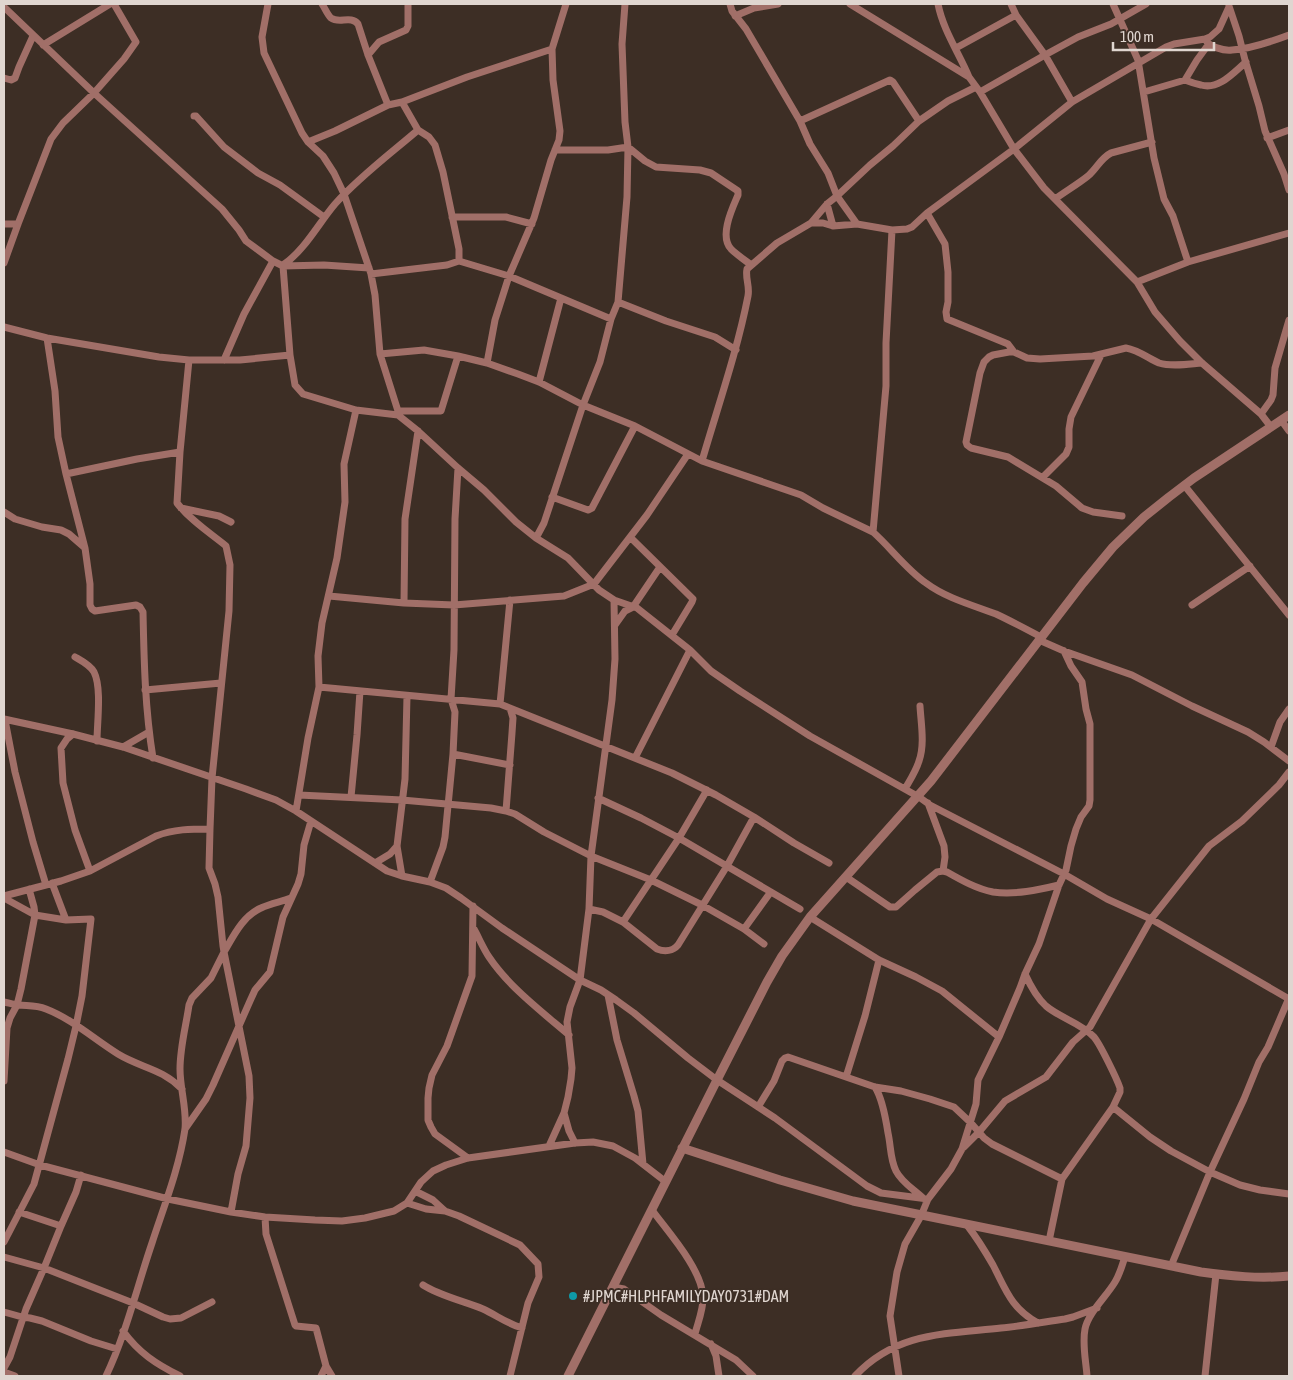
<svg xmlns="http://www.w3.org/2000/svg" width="1293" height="1380" font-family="'Asap Condensed',sans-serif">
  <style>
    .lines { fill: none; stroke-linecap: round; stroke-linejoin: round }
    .minor { stroke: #a16f68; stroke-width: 7 }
    .tertiary { stroke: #a16f68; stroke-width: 9 }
    .culture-dot { fill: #0f9aa8; stroke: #3d2e25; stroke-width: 2 }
    .labels { text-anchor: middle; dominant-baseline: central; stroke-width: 4; stroke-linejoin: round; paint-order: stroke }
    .poi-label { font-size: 16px; fill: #e0d6d0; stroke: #3d2e25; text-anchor: start }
  </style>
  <rect width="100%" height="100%" fill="#3d2e25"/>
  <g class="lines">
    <path class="minor" d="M268,4L262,37L264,53L302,133L308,142L323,156L334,173L344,194L371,274L375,295L380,354L398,411V415
      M322,4C325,8 327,14 331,18C339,24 351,15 358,24L368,55L388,105
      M850,4L969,77L980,92L1014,149L1044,188L1137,282L1155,312L1180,341L1202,363L1261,414L1271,427
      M938,4C943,30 959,53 969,77
      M1011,4L1016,15L1045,55L1072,102
      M1113,4L1138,60L1154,158L1164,199L1173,216L1188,262
      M1229,6L1239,36L1245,60L1259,106L1265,131L1284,174L1289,190
      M4,7L94,93L222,209L239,230L246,241L273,261L283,266L324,265L369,268
      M735,16L754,8L778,4
      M1205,39C1209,47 1224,51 1232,50C1249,49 1273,41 1289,35
      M43,45L110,4
      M956,48L1016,15
      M368,55L379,42L406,30L408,26V4
      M4,78L11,80L15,78L19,67L33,36
      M1185,80C1190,82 1196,84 1201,85C1219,90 1233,73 1246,62
      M980,92L1045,55L1078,37L1111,24L1146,4
      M1144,92L1185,80L1197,60L1208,45
      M194,116H196L224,147L258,173L280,185L324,217
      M800,121L890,80L893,82L919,121
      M418,130L429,137L435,145L443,172L459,249V261L509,276L611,319
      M1267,138L1289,130
      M308,142L335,131L388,105L402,102
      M555,150H608L628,147L645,161L656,167L700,170L711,173L738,191V195C732,209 719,236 731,249C737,255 745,260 751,265
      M1055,199C1066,191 1078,184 1088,176C1097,168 1101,158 1111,153L1152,142
      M827,204L833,226
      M927,213L945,244L948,272V302L946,312L947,319L1008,344L1014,352
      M452,217H506L532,224
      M811,223H823L833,226L857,224L892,230
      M4,224H18
      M857,224L837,196L870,165L893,146L919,121L948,101L976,87
      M4,263L18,224L51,139L63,123L94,93L124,59L136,42L114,4
      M283,265C305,250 318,224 335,204C359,177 390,154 418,130L402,102L467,77L552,49
      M283,266L290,355L295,385L303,394L356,410L398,415L418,431L458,468L484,490L516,522L536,538L568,558L599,590L614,600
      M371,274L447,265L459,261
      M1137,282L1188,262L1289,233
      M618,302L666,321L715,337L736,350
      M4,327L47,338L159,357L189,360H240L290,355
      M47,338L55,391L58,437L66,474L85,548L90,584V605L92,609L95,611L136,605L140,607L143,612C144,661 145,709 153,758
      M380,354L424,350L458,356L487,363L518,374L539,382L583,405L635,426L702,461L801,495L823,508L873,532
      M224,360L244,314L273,261
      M487,363L495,320L509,276L534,218L551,160L559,140L560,131L553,80L552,49L566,4
      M539,382L561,298
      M398,411H441L458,356
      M1261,414L1271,400L1273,395L1275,368L1289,320
      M1281,420L1289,431
      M702,461C718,406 737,352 748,296C750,286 745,278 747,269L777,243L811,223L827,204L837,196L828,173L810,144L800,121L746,29L732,11L730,4
      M66,474L137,459L180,452
      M1043,477L1066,454L1069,447V429L1071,417L1101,355
      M1184,485L1289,615
      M552,497L588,510L592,508L635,426
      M181,508L219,516L231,522
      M4,512L15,519L42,527L61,530L69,534L84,547
      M1122,516L1093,512L1082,508L1056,486L1008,457L971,448L967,445L966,442L980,373L984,362L989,357L993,355L1009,352H1014L1027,358L1040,359L1093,356L1126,348C1138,350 1148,358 1159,363C1172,367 1189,364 1202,363
      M630,537L693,599L692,602L672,635
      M536,538L544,523L583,405L600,362L611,319L618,302L627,197L628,147L625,122L622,44L625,4
      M329,596L404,603L454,605L564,596L594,584L647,515L688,454
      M404,603L405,519L418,431
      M1192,605L1250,566
      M615,625L625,611L633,607L660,567
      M1041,637C1026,629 1011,621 996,614C972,605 946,598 926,583C906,569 891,548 873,532L886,386V343L892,230L907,229L912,227L927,213L1014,149L1072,102L1166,47L1174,44L1205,39L1210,37L1219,29L1229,7
      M1039,640L1064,651L1132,675L1192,706L1248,732L1264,742L1289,761
      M75,657C82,661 90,665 94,672C102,688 97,723 97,741
      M319,687L500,704L672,773L716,795L754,817L794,843L829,863
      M145,690L221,683
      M500,704L510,600
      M4,719L73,734L123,747L246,789L276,800L296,811L387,871L402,876L430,882L446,888L461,898L502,928L580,980L601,990L616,1000L634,1013L688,1058L717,1080L775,1118L867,1186L881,1193L928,1199
      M5,720L15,772L33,842L46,885
      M73,734L67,739L61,748L63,783L75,830L90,871
      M123,747L149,732
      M1271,747L1280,722L1289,709
      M453,754L510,765
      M635,758L690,650
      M905,789C910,780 916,771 919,761C925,744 921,724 920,706
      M299,795L402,800L491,808L506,811L515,814L544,832L591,856L651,880L702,905L744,929L764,944
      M351,797L357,735L360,691
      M598,798L641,818L679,838L800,909
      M928,803L944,846L945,857L943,871
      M296,811L308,738L319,687L318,656L322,623L337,558L345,502L344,464L356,410
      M506,811L512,733L513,718L510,708
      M375,863L390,854L397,846
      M402,876L397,846L405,779L407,696
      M846,877L890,907H896L915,890L937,872L943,871L947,872C961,880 977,889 993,892C1015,895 1038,890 1059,885
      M430,882L443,847L445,837L453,754L455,712L451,699L454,650L455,519L458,468
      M52,883L66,920
      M4,896L61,881L90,871L156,836C174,829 191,829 210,829
      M4,898L35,915L66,920L91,919L82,996L76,1026L68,1059L34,1184L4,1242
      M589,909L603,912L623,922L657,949C665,952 673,951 678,945L727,866L754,817
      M810,917L879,960L916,977L942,991L999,1037
      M623,922L679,838L707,790
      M474,929C479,938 483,948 489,957C509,987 541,1011 569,1035
      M744,929L770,893
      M1025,974C1030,985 1036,997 1046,1006C1060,1018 1081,1023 1094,1037C1100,1044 1117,1079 1120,1088V1092L1113,1107
      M608,995L617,1040L634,1096L638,1111L643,1164
      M4,1002C9,1003 14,1005 19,1005C28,1006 36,1005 46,1009C72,1019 94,1039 118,1054C141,1068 161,1068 182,1089
      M846,1077L865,1016L879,960
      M4,1081L7,1028L10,1018L17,1005L21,989L35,915L34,907L29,889
      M875,1087C882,1098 886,1120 888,1133C891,1146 890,1159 896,1171C902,1183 915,1190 924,1199
      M758,1107L774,1081L782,1061L785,1058L788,1057L875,1087L901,1091L930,1099L954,1107L971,1123L984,1138L992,1144L1062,1179
      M564,1113L569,1131L575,1143
      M185,1129L206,1099L213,1085L250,1001L255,990L270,972L283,917L298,884L301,874L304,845L311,821
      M549,1146L564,1113L568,1097L571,1079L572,1068L567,1022L570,1007L580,980L589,909L591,856L612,700L615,659L614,600L637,608L690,650L711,671L740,691L810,736L919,797L930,805L1064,874L1107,899L1151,919L1289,999
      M964,1147L979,1132L1005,1101L1046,1077L1073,1042L1090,1027L1151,919L1209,846L1242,821L1279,785L1289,772
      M4,1152L40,1165L168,1199L231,1212L265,1217L315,1220L342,1221L365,1218L394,1211L407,1203L421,1182L433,1171L446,1165L468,1158L575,1143L593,1142L613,1146L635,1158L666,1182
      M468,1158L435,1134L431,1127L428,1120V1098L429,1088L432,1075L447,1046L472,976L473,906
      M415,1191L433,1200L445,1211L459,1216L520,1245L538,1264L539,1277L528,1303L510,1376
      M407,1203L426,1209L445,1211
      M652,1210C668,1232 701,1268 703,1296C704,1308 698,1322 695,1334
      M19,1212L61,1226
      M231,1212L238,1174L246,1146L250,1098L249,1076L224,952C234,935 243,916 261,908C271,903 281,902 291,898
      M265,1217L266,1234L295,1325L296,1326L316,1328L326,1366L332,1376
      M967,1225C977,1238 985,1251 993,1265C1006,1290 1011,1308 1038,1323
      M1049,1241L1062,1179L1113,1107L1150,1137L1171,1151L1210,1172L1240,1185L1260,1190L1289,1194
      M4,1257L44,1268L133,1303L163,1317L170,1319L181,1318L212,1302
      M1171,1266L1210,1172L1244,1099L1259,1062L1268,1047L1289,998
      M423,1285C440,1296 464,1301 483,1309C496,1315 508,1324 522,1328
      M613,1287L624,1289L661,1315L736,1360L753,1376
      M4,1312L22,1317L30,1318L42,1321L91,1341L117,1349
      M123,1331C139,1353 156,1364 180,1376
      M711,1344L716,1356L719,1376
      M4,1368L10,1357L26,1309L44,1268L61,1226L76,1192L81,1175
      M4,1372L15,1376
      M106,1376C126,1334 137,1287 152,1243C164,1206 179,1169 185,1129C187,1109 180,1089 180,1069C180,1047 186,1026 189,1005L192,998L211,978L224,952L223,946L218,897L215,884L209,868L210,829L212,778L229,611L230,565L226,546C210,533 190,520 177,503L180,452L189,360
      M321,1376L326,1366
      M855,1376C896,1332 945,1334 1001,1328C1022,1326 1044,1322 1065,1319L1073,1317L1097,1308
      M899,1376L890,1316L897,1272L905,1244L921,1216L928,1199L951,1169L962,1149L976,1104L978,1080L999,1037L1020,988L1025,974L1039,944L1059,885L1066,870L1071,846L1076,829L1081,817L1089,806L1090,800V724L1086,709L1082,682L1071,666L1064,651
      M1087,1376C1086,1361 1082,1344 1085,1329C1088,1313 1106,1297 1115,1282C1120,1274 1122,1265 1125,1257
      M1205,1376L1216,1274"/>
    <path class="tertiary" d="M682,1148L780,1180L853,1201L1201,1272C1231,1276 1259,1279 1289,1276
      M568,1376L717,1080L767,982L782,956L810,917L931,781L1083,583L1113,547L1144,517L1169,497L1194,478L1289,415"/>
  </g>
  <circle class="culture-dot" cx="573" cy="1296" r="5"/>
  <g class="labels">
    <g class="poi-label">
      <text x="583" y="1296">#JPMC#HLPHFAMILYDAY0731#DAM</text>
    </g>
  </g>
  <rect width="1293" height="1380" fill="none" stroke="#e0d6d0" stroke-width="10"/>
  <path d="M1113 42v8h101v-8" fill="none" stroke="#e0d6d0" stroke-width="2.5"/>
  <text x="1120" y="42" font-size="15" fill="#e0d6d0" stroke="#3d2e25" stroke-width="4" paint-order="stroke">100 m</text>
</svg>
